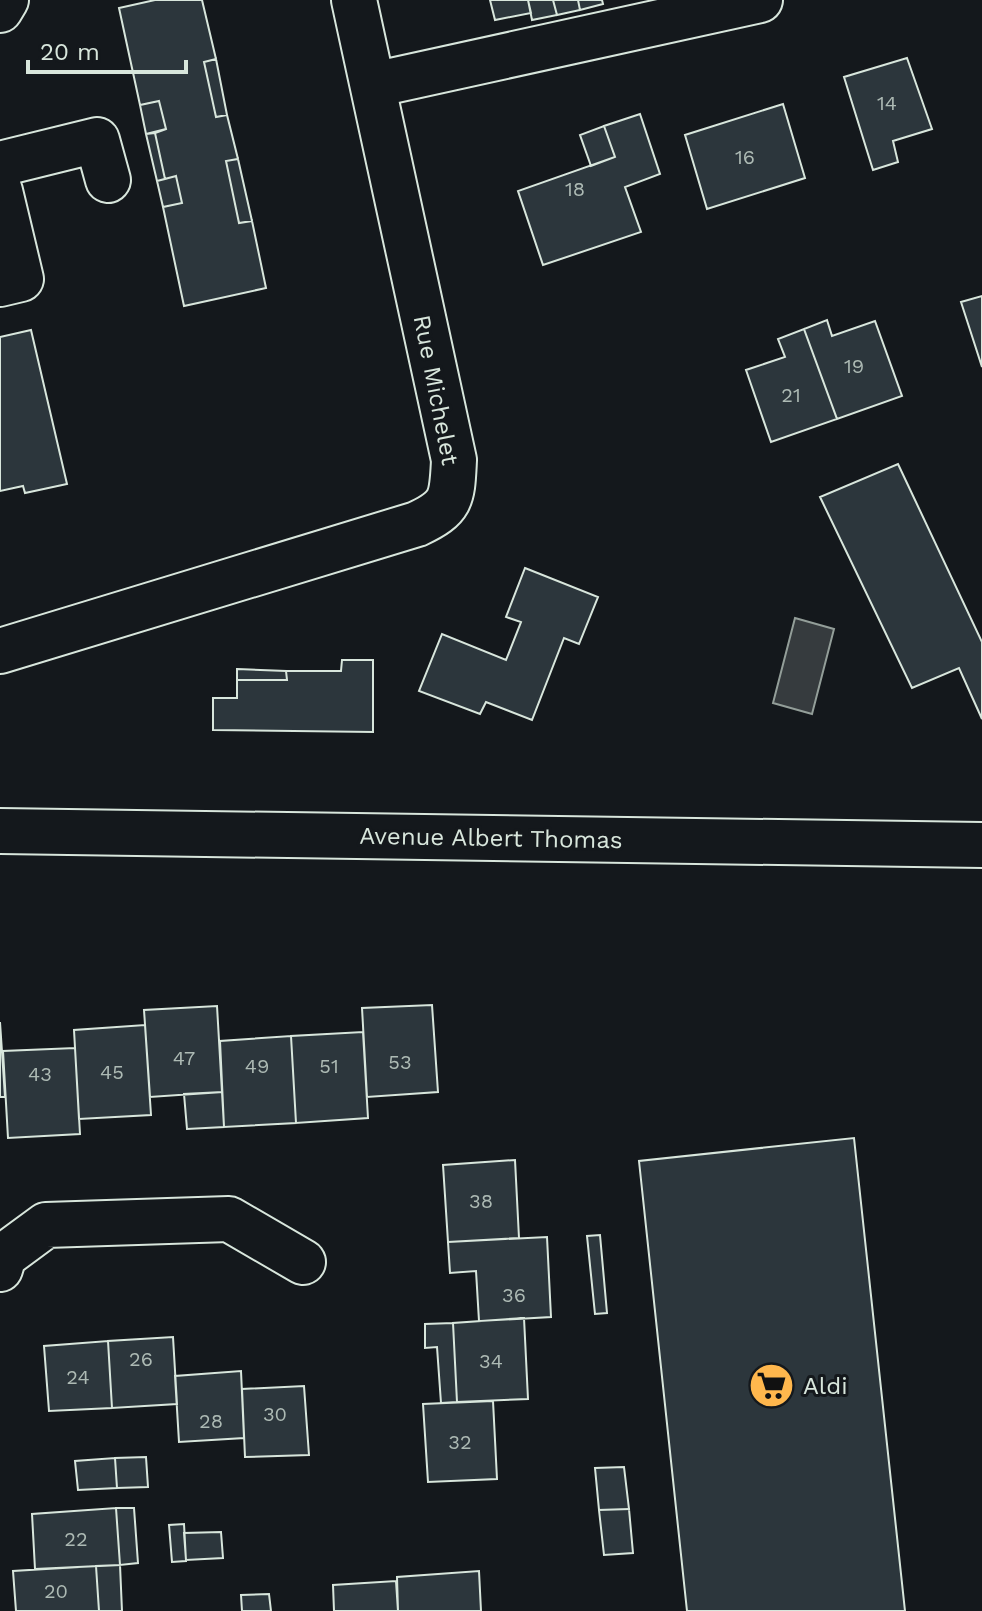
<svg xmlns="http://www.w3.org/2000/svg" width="982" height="1611" font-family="'Work Sans',sans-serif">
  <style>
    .water { fill: #363b3e; stroke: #939e99; stroke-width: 2 }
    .building { fill: #2c363c; stroke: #d8e6dc; stroke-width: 2 }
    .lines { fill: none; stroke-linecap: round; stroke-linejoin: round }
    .minor-casing { stroke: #d8e6dc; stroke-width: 48 }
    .primary-casing { stroke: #d8e6dc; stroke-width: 48 }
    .minor { stroke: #14181c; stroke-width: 44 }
    .primary { stroke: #14181c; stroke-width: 44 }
    .labels { text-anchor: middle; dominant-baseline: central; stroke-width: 6; stroke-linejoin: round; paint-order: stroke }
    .number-label { font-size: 20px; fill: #adbab4 }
    .street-label { font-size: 24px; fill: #d8e6dc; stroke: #14181c }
    .poi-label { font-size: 24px; fill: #d8e6dc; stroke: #14181c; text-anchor: start }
  </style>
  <rect width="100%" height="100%" fill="#14181c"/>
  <path class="water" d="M795,618L834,629L812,714L773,703Z"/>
  <path class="building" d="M155,0H202L216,59L204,62L216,117L227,115L238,159L226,161L239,223L252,221L266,288L184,306L163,207L182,203L176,176L165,179L155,133L166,129L159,101L140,105L119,8Z
    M490,0H528L531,13L495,20Z
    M528,0H553L557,15L532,20Z
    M553,0H578L580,10L557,15Z
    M578,0H602L603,4L580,10Z
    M907,58L932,129L893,141L898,162L873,170L844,77Z
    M216,59L227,115L216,117L204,62Z
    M159,101L166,129L146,134L140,105Z
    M783,104L805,178L707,209L685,135Z
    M640,114L660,174L625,187L641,232L543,265L518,191L615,157L604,126Z
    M604,126L615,157L591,166L580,135Z
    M155,133L165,179L157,181L146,134Z
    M238,159L252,221L239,223L226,161Z
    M176,176L182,203L163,207L157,181Z
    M982,296V367L961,302Z
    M827,320L832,336L875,321L902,396L837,419L804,329Z
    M804,329L837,419L771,442L746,370L785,357L778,339Z
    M31,330L67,484L25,493L23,486L0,491V337Z
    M898,464L982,642V719L959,668L912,688L820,497Z
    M525,568L598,597L579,644L564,638L532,720L486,702L480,714L419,691L442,634L506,660L521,622L506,617Z
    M342,660H373V732L213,730V698H237V680H287L286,671H341Z
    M237,669L286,671L287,680H237Z
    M432,1005L438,1092L367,1097L362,1008Z
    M217,1006L222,1092L150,1097L144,1010Z
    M0,1022L5,1097H0Z
    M145,1025L151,1115L79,1119L74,1030Z
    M363,1032L368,1118L296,1123L291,1036Z
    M291,1036L296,1123L224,1127L220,1041Z
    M75,1048L80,1134L8,1138L3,1051Z
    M222,1092L224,1127L187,1129L184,1094Z
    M854,1138L905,1611H687L639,1161Z
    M515,1160L519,1238L448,1242L443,1165Z
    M600,1235L607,1313L595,1314L587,1236Z
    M547,1237L551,1317L479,1321L476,1271L450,1273L448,1242Z
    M524,1318L528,1399L457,1402L453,1323Z
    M453,1323L457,1402L441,1403L437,1347L425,1348V1324Z
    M173,1337L177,1404L112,1408L108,1341Z
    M108,1341L112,1408L49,1411L44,1346Z
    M241,1371L244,1438L179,1442L175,1376Z
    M304,1386L309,1455L245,1457L242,1389Z
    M493,1401L497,1479L428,1482L423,1404Z
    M146,1457L148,1487L117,1488L115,1458Z
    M115,1458L117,1488L78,1490L75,1461Z
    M624,1467L629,1509L599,1510L595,1468Z
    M116,1508L120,1565L35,1569L32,1514Z
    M116,1508H134L138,1563L120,1565Z
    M629,1509L633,1553L604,1555L599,1510Z
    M184,1524L186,1561L172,1562L169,1525Z
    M221,1532L223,1558L186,1560L184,1533Z
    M120,1565L122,1611H99L96,1566Z
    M96,1566L99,1611H16L13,1571Z
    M479,1571L481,1611H398L397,1577Z
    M396,1581L398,1611H334L333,1585Z
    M269,1594L271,1611H242L241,1595Z"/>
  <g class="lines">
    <defs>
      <path id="minor" d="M0,10L6,0
        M373,85L760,0
        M0,164L97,140L108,180
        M0,191L21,279L0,284
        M0,651L417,524C453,507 452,498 454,460L354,0
        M0,1269L4,1256L46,1225L229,1219L303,1262"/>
      <path id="primary" d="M0,831L982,845"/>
    </defs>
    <use href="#minor" class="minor-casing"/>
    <use href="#primary" class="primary-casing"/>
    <use href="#minor" class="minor"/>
    <use href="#primary" class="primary"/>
  </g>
  <defs>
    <symbol id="supermarket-disc" viewBox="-11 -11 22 22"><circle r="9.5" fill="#ffb74d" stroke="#14181c"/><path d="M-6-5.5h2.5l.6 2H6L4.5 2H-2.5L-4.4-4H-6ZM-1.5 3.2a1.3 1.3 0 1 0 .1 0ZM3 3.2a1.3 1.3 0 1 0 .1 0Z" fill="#111"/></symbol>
  </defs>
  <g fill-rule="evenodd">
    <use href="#supermarket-disc" x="746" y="1360" width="51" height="51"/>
  </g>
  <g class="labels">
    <g class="number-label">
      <text x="887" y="103">14</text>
      <text x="745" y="157">16</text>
      <text x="575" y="189">18</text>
      <text x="854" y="366">19</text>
      <text x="791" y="395">21</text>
      <text x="184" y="1058">47</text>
      <text x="400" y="1062">53</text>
      <text x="257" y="1066">49</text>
      <text x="329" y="1066">51</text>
      <text x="112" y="1072">45</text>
      <text x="40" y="1074">43</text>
      <text x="481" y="1201">38</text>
      <text x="514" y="1295">36</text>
      <text x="141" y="1359">26</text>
      <text x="491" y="1361">34</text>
      <text x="78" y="1377">24</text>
      <text x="275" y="1414">30</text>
      <text x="211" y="1421">28</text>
      <text x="460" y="1442">32</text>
      <text x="76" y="1539">22</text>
      <text x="56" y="1591">20</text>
    </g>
    <g class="street-label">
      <text transform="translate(436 390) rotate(79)">Rue Michelet</text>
      <text transform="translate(491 838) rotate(1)">Avenue Albert Thomas</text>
    </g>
    <g class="poi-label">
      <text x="803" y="1386">Aldi</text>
    </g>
  </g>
  <path d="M28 60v12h158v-12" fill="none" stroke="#d8e6dc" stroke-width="4"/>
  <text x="40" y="60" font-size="24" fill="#d8e6dc" stroke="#14181c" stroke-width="6" paint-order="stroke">20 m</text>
</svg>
